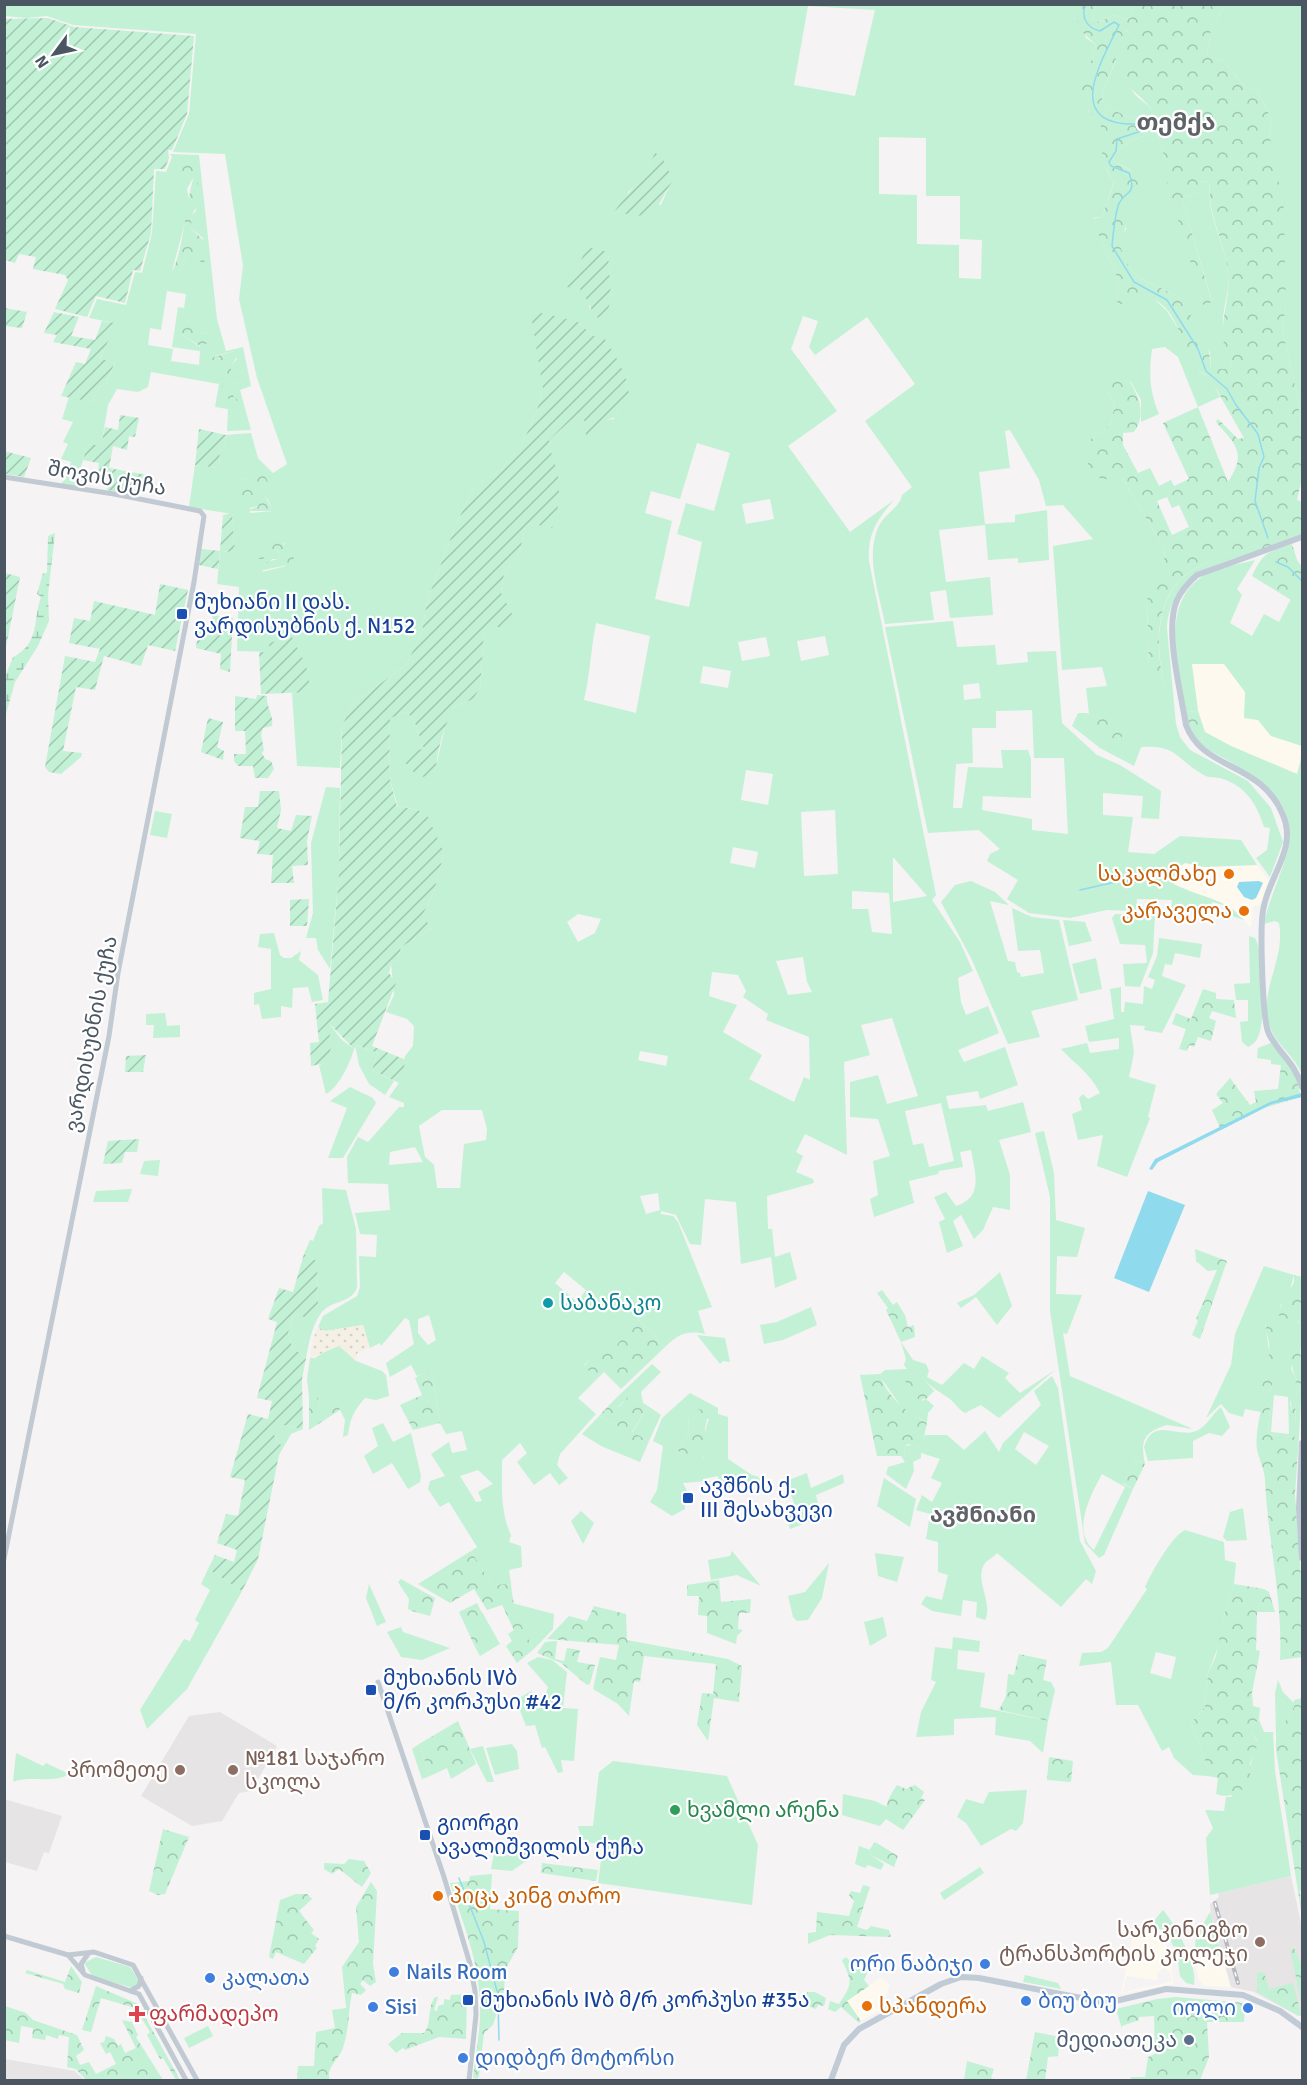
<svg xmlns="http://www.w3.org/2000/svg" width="1307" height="2085" font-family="Signika,'Noto Sans Georgian',sans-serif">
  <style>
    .commercial { fill: #fdf9ef; fill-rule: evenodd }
    .education { fill: #e6e4e5 }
    .grass { fill: #c3f1d5; fill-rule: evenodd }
    .forest { fill: url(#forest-crowns); fill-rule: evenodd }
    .wetland { fill: url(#wetland-marsh) }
    .sand { fill: url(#sand-dots) }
    .garden { fill: url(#garden-furrows) }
    .water { fill: #90daee }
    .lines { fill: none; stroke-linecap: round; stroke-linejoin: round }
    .stream { stroke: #90daee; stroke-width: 1.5 }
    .tertiary { stroke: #c1cad2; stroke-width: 5 }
    .secondary { stroke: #c1cbd6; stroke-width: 6 }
    .rail-casing { stroke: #b5b8bd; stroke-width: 4 }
    .rail { stroke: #fff; stroke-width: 1.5; stroke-dasharray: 4.5; stroke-linecap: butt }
    .transit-dot { fill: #1a4fb4; stroke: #fff; stroke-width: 2 }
    .food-dot { fill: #e8710a; stroke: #fff; stroke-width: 2 }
    .culture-dot { fill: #0f9aa8; stroke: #fff; stroke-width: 2 }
    .education-dot { fill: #8d6e63; stroke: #fff; stroke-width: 2 }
    .leisure-dot { fill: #2e9e5b; stroke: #fff; stroke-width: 2 }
    .shop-dot { fill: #3f7fe0; stroke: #fff; stroke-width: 2 }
    .health-dot { fill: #e0444e; stroke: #fff; stroke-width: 2 }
    .service-dot { fill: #5c6f8a; stroke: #fff; stroke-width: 2 }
    .labels { text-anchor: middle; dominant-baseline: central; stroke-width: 4.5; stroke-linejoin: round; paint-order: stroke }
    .street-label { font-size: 21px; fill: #4a5661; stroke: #fff }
    .transit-label { font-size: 21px; fill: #164399; stroke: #fff; text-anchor: start }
    .food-label { font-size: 21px; fill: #c56008; stroke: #fff; text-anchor: end }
    .culture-label { font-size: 21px; fill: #0d838f; stroke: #fff; text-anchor: start }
    .education-label { font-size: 21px; fill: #785e54; stroke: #fff; text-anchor: end }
    .leisure-label { font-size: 21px; fill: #27864d; stroke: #fff; text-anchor: start }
    .shop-label { font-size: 21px; fill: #366cbe; stroke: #fff; text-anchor: start }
    .health-label { font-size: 21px; fill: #be3a42; stroke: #fff; text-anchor: start }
    .service-label { font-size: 21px; fill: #4e5e75; stroke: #fff; text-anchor: end }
    .neighbourhood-label { font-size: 22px; font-weight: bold; fill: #5f6368; stroke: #fff }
    .quarter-label { font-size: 24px; font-weight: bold; fill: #5f6368; stroke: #fff }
  </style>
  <defs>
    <pattern id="forest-crowns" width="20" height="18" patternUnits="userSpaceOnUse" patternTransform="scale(1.5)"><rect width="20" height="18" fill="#c3f1d5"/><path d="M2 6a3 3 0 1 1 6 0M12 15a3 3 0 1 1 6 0" fill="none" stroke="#a0c6b0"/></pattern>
    <pattern id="wetland-marsh" width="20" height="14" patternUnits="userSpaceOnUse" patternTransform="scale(1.5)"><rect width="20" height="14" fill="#c3f1d5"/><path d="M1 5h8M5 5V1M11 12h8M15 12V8" fill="none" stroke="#a0c6b0"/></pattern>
    <pattern id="sand-dots" width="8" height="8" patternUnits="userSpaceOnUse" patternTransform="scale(1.5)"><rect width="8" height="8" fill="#f5f0e5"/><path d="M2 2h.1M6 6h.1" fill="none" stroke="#d4d0c7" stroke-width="1.8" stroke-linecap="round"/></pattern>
    <pattern id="garden-furrows" width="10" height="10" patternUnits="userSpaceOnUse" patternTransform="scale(1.5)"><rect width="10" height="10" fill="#c3f1d5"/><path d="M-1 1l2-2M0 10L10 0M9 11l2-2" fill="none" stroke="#a0c6b0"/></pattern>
  </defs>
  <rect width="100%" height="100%" fill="#f5f3f3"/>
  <path class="commercial" d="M1191,663L1224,664L1245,692L1258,720L1271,736L1302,746L1298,774L1231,746L1205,732L1198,711Z
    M1185,863L1204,867L1257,865L1269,881L1262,904L1253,907L1251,928L1234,909L1174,884L1175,870Z
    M1135,1923L1167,1945L1171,1957L1173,1984L1121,1994ZM1164,1968L1168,1970L1171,1975V1982L1123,1992L1127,1976L1157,1980V1973Z
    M1222,1956L1231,1987L1205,1986L1199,1980L1194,1958Z
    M880,1978L890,1984L882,2009L861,2021L847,2001Z"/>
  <path class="education" d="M220,1712L277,1746L251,1791L239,1793L222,1821L192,1826L141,1796L189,1716Z
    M4,1799L62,1816L49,1853L44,1852L37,1871L5,1862Z
    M1291,1876L1302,1928V2016H1298L1254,1992L1231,1987L1211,1915L1210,1904L1219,1897L1218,1893Z
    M5,2059L75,2071L84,2080H5Z"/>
  <path class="grass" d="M5,4L1074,5L1086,38L1096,45L1090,65L1088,110C1093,116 1103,125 1106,133C1112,151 1092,155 1114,181L1102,217L1093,218L1119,282L1117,305L1143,295L1154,299L1167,311L1182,335L1199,371L1211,379L1220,397L1198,407L1178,357L1165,347L1152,349C1149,374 1149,390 1159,414L1141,422V400L1131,382L1117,381L1105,388L1115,404L1111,424L1088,441L1089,456L1102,479H1123L1165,550L1164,560L1147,602L1149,670L1165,687C1155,649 1154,596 1191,571C1210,559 1235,552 1256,545L1261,550C1218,563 1170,575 1167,628L1176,724L1180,737L1190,750L1248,781L1271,808L1283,842L1270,877L1256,858L1267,850L1270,828L1264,827C1257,804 1245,785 1220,778C1213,777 1208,778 1202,774C1175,758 1177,745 1141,747L1134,766L1100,748L1072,726L1078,713H1087L1084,720L1103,719L1089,714L1086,688L1107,686L1102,667L1062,670L1053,546L1093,539L1063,505L1046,506L1039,480L1010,430L1005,431L1010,468L979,472L985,524L1015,522V515L1047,510L1049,560L1018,563V558L988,560L985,525L939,530L946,582L990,577L993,615L950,618L946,590L930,592L934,620L885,624C879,593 864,553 880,524C886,513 900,507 902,495L912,487L865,421L915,384L867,317L815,355L809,347L818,321L803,316L791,349L837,411L788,446L850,532L894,500C877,519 867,535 869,561L936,895L932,900L960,942L973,971L958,978L961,1002L966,1015L988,1006L999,1033L958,1050L964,1062L1005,1047L1018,1085L980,1099L978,1091L946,1096L949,1109L986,1105L988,1111L1023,1102L1031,1132L999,1140L1010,1175V1210L993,1207L983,1230L974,1239L961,1215L953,1221L963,1246L947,1253L939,1222L945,1219L934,1197L946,1192L956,1206C984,1198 975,1172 971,1150L960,1152L963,1167L939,1171L938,1174L909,1181L914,1203L874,1217L870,1199L878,1195L873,1161L890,1156L878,1119L850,1117V1082L878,1075L887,1104L918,1096L892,1018L861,1025L870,1055L844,1062L847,1155L805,1134L796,1152L803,1156L796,1172L813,1179L814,1183L767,1196L768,1229H772L775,1257L790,1252L797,1279L775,1288L771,1257L741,1264L736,1202L705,1199L701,1245L690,1244L676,1215L661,1211V1214L673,1216L678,1222L712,1307L698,1311L705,1334C686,1330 679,1334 665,1347L638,1319L611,1353L604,1346L584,1365L597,1379L578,1398L596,1414L560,1454L557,1465L568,1478L559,1485L550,1473L534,1485L517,1462L527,1453L520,1443L502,1460C502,1485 500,1512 511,1535L509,1542L521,1546L522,1567L509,1570L511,1584L492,1585L471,1551L477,1547L449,1502L440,1507L428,1489L430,1481L445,1476L431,1454L449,1442L452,1453L467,1450L462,1431L446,1434L440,1423L431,1369L417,1376L411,1365L390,1377L386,1363L414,1344L409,1320L405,1318L381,1346L380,1343L370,1348L363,1325L325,1331L318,1327L323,1316L357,1296L360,1287L359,1256L376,1257L377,1235L360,1234L355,1213L390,1210L388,1184L348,1183L347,1157L358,1137L368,1142L399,1107H404V1103L389,1097L399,1083L405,1056L413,1046L414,1026L407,1019L386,1012L394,995L391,964L398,959L401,947L431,929L423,914L434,892L444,853L418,810L398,806L389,777L390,717L407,712L414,720L424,749L436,766L447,719L454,707L473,699L480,688L484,632L495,627H507L501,593L504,574L520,551L525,526C536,522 540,518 547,508C567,481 551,469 549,440L578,414L585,422L614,419L593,336L578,322L560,319L539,361L543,390L536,413L523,442L502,469L475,486L457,522L427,601L422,632L406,665L355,702L342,725L340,768L297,766L292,693L311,691L270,652L237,651L239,587L217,584L220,551L235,552L232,514L189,507L195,465L219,468L220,450L224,446L226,435L251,433L258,458L273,473L287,464L257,378L239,299L243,266L225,154L173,152L189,114L196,34L73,25L47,16L27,18L5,16ZM808,6L875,10L855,96L794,85ZM879,137L926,138V196H960V239L982,240L981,279L959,278V245L917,244V195L879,194ZM656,153L672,180L661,205L627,193L641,180ZM608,252L611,298L590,309L586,296L579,288L582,256ZM697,443L730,453L714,511L686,503L677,534L702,542L689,607L655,599L672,521L645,513L651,491L680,499ZM251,478L268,500L273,511L250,513V508L259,506L239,480ZM770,499L774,519L746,524L742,504ZM284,534C283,546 287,554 286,566L262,572L272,559H278L280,553L276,549L271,550L263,559ZM596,623L650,636L636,713L584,700C590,674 591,649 596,623ZM825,636L829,655L801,661L797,641ZM766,637L770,656L742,661L738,642ZM703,666L731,671L728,688L700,683ZM746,770L773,774L768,805L741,800ZM835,810L838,874L804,876L801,812ZM733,847L758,852L755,868L730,863ZM893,858H894L927,896L893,902ZM852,891L889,893L892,934L872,932L868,909H852ZM578,914L601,919L595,933L578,942L567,922ZM803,957L807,982L812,992L788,995L776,961ZM712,972L738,975L746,991L743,997L768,1014L766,1020L809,1037L810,1080L804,1077L794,1102L749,1079L762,1055L723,1032L737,1005L709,996ZM640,1051L668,1056L666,1066L638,1060ZM941,1103L954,1161L929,1167L923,1143L913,1145L905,1111ZM442,1110H482L487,1129L486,1140L464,1144L460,1188H437L434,1165L425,1157L419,1126ZM415,1147L423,1162L389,1165L390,1152ZM658,1193L660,1210L646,1214L640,1196ZM564,1272L586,1290L577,1302L555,1283ZM429,1315L436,1340L428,1345L418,1333V1319ZM478,1470L493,1484L478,1492L482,1501L476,1502L460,1476Z
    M1096,5H1130L1133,17L1126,19L1114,15L1099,22L1092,19Z
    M1225,5H1302V437L1297,394L1282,328L1286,308L1269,133L1272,121L1258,91C1235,85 1240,75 1224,63C1219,59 1213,59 1207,54L1211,30Z
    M1125,30L1130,33C1124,52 1120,74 1133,92C1140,102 1150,102 1154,116L1144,124L1109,108L1102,100C1103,86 1110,75 1115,63C1120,50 1116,45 1125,30Z
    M1155,132L1167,163L1203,305L1212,301L1182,199L1198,193V185L1202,181L1210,182C1206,217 1225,241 1228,273C1230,287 1226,297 1224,310C1220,331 1226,350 1233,369H1211L1210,352L1200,330L1179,297L1140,278L1130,269L1121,250V239L1126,229L1122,206L1131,170L1113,161C1117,144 1140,137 1155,132Z
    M170,154L199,155L217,319L226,351L243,347L251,386L240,390L251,430L227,431L228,409L215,407L219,384L151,372L148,387L138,392L117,389L108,405L101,447L88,444L75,486L60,484L65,480L71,462L61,459L68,444L63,442L73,422L62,419L69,397L92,402L101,385L105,386L115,363L100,360L115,323L89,318L97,299L126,305L135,272L142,273L152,233L156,171L166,172L172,157ZM193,178L196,211L192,215L191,228L203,238V271L201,251L186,260L181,269L172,271L190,204L187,189ZM167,291L186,294L184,308L178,307L172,347L200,351L199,365L171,361L173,349L148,345L150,328L161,330ZM193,327L199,334L210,331L200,347L181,334ZM234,351L237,359L231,366V382L240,384L229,402L224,375H222L215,356Z
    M1255,560L1237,589L1242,595L1230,623L1252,636L1264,614L1279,622L1293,595H1302V746L1271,736L1258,720L1244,718L1245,692L1224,664H1192L1198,711L1186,712C1178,667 1157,598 1210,572C1223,566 1241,564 1255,560Z
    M953,621L957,647L995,645L997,665L1028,662L1027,652L1056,651L1062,723L1097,755L1120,765L1161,791L1159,819L1141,818L1143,796L1103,793V815L1133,817L1128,852L1154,854L1180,836L1241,840L1257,865L1204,867L1185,863L1175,870L1174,884C1200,898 1222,896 1244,920L1223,913L1224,905L1212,902L1210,911L1191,908L1190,915L1171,912L1172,900L1137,899L1136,911L1107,910L1070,918L1029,913L1007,899L1018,880L987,861L990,854L1000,849L979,830L928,833L885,627ZM979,683L981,698L964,700L963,685ZM1032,710L1034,758H1064L1068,834L1032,830V819L982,810L983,796L1031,798V759L1028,750H1001L1003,768L968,767L962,808H953L956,764L973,763L972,728H996V711Z
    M1205,732L1231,746L1297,774L1302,756V1075C1295,1055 1274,1044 1269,1024C1259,989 1286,959 1279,923L1275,921L1264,924C1269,899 1280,878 1287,853C1303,797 1247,771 1207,749L1209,746L1201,738Z
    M326,787L340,788L339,873L330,969L318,950L316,938H306L313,913L311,843Z
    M155,811L172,814L167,838L150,835Z
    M971,881L995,892L1009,905L990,901L1008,961L1015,962L1017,972L1020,973L1021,977L1044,973L1040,950L1018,951L1012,908L1032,917L1059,920L1078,1000L1031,1011L1040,1037L1008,1044L972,960L941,902L955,885Z
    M1115,914L1155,915L1153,953L1140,987L1125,986L1123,964L1147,963L1145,945L1120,944L1112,918Z
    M1063,920L1085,922L1092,941L1069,946Z
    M274,933L280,955L284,958H291L301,951L299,960L318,975L323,1000L312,1002L308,987L293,988L292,1008L281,1006V1017L262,1019L259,1004L254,1005V993L271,989V949L258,947L260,934Z
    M1249,936L1255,938C1264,952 1266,1022 1258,1037C1256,1042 1252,1045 1248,1047L1242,1042L1240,1022L1248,1021V1000H1236L1234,984L1250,983Z
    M1159,938L1202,944L1200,958L1175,953L1172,965L1165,964L1162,976L1186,985L1162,1033L1144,1030L1145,1026L1130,1025L1134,1053L1129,1077L1156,1085L1148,1117L1150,1118L1127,1177L1097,1166L1103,1135L1078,1140L1072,1114L1082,1110L1079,1098L1083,1094L1088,1099L1100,1093C1088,1071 1077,1066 1061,1049L1087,1043L1090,1053L1119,1049V1038L1089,1042L1085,1026L1114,1019L1110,989L1121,987V1012H1124L1125,1002L1143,1004L1144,986L1152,989L1155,980L1148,977L1157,956Z
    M1096,958L1102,989L1080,994L1072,964Z
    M165,1013L167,1026L180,1025V1037L153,1038L154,1025H146V1014Z
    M328,1022L342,1040L354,1049C351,1061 338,1089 326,1094L319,1065L331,1061Z
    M1271,1043L1290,1066L1271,1064V1060L1257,1058L1258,1048Z
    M355,1045L378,1053L372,1070L394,1081L385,1095L369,1084L359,1065Z
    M350,1087L373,1098L376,1103L343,1158H328L347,1108L330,1101Z
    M1044,1131L1054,1173L1056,1220L1085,1228L1077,1257L1057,1256L1056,1294L1082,1295L1067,1334L1063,1333L1070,1376L1193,1429L1167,1425C1144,1432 1140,1440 1145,1464L1135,1459L1123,1484L1133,1489L1104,1555L1099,1558L1085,1543L1050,1311V1197L1035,1133ZM1102,1474L1125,1487L1094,1550C1071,1532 1091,1494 1102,1474Z
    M160,1160L158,1176L140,1174L144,1161Z
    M322,1188L346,1190L356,1229L357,1288C350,1304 332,1300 322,1312C312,1324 309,1343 306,1358L292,1347L288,1333L293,1317L318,1308L317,1261L304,1254L310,1240L313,1241L319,1226L323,1223Z
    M132,1189L128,1202H93L96,1191Z
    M1264,1266L1294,1275L1288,1297L1280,1306L1285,1318L1298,1324L1302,1305V1372L1301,1349H1295L1291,1369L1297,1380L1290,1403L1296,1427L1295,1399L1302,1380L1299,1437L1268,1435L1270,1405L1262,1404L1261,1412L1245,1409L1243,1417L1229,1413L1221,1404L1206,1418L1231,1365L1235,1334ZM1265,1324C1274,1343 1275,1352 1272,1372C1271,1381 1274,1388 1267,1395L1262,1386L1270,1357ZM1274,1395L1288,1397L1289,1434L1271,1432Z
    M1000,1272L1012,1306L997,1325L976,1297L961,1308L957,1303L974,1295Z
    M811,1307L817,1325L783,1340L764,1344L760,1325L777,1322Z
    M697,1335L725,1338L730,1362L723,1361L720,1364Z
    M901,1342L913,1360L926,1364L929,1371L927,1377L942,1385L964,1363L974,1369L982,1356L1009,1373L1005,1378L1020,1393L1055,1370L999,1418L981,1405L965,1413C959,1410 956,1404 950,1399C939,1391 931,1388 922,1377V1401L926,1399L934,1406L928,1413L927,1422L905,1412L881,1378L880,1374L885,1370L907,1369L904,1365L906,1359Z
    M334,1346L344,1348L356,1361L382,1371L386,1375L389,1396L376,1400L365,1398C354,1410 350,1419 348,1435L343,1437L345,1420L335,1399L320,1406L318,1397H309L307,1379L310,1358H315Z
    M652,1364L661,1372L641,1392H633L618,1407L612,1402Z
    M1052,1376L1058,1388L1080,1541L1096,1571L1092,1584L1086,1579L1061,1607L997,1553C994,1557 988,1560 986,1562C972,1577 994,1603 985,1620L976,1617L977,1602L963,1600L961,1616L932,1611L921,1604L926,1596L942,1600L948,1575L938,1572V1542L926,1539L930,1514L916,1510L922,1495L932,1502L942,1483L931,1478L940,1459L921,1453V1458L913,1462L914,1471L906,1489L886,1474L888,1467L905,1462L901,1456L904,1455L905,1446L913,1445L921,1448L925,1435H947L964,1450L985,1431L999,1452L1003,1443L1041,1405L1034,1391ZM1024,1432L1049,1446L1036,1465L1015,1449Z
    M690,1393L718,1408V1414L728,1417V1459L752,1475L759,1477L761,1482L721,1488L718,1476L707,1478V1481L683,1483L687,1491H684L685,1509L672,1516L650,1502L657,1490L663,1446L653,1441L662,1418ZM689,1417L709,1419C703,1432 706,1444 704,1458H686L677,1450L688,1435Z
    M648,1406L661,1415L649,1441L632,1433Z
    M1221,1407L1230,1427L1222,1436L1209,1433L1193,1441V1458L1148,1461L1144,1447C1153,1417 1177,1437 1193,1432C1206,1429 1211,1415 1221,1407Z
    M599,1416L619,1427L614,1436L644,1453L640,1462L601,1446L582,1434Z
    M383,1423L393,1442L411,1433L421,1476L420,1482L408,1489L392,1463L373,1474L364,1456L378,1446L372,1428Z
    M283,1425L303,1429L291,1434L283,1448L274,1435Z
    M807,1473L811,1488L843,1474L844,1483L816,1495L821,1517L790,1529L783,1508L794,1503L786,1481Z
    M884,1478L916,1499L910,1527L877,1506Z
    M1243,1508L1247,1540L1227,1541L1223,1537L1230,1512Z
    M581,1511L594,1523L583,1544L571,1521Z
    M1185,1530L1224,1542L1225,1560L1236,1563L1234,1584L1224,1615L1220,1642L1208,1673L1205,1707L1191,1723L1208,1768V1776L1193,1775L1174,1758L1169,1747L1162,1751L1138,1705H1116L1111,1662L1079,1666L1082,1653L1101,1652L1108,1648L1147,1589L1145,1587C1152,1572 1171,1537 1185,1530ZM1156,1652L1176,1657L1171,1679L1150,1673Z
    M732,1551L761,1586L737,1575L711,1580L708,1560L730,1556Z
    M875,1553L904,1557L897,1582L878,1576Z
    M829,1563L822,1598L808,1620L797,1621L793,1617L788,1596L805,1592Z
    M208,1569L242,1591L187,1689L147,1729L140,1710L184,1639L190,1641L199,1623L195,1620L210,1590L201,1584Z
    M401,1579L422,1591L419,1603L415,1602L412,1611L408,1609L409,1599L398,1582Z
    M369,1584L386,1622L377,1626L366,1598Z
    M512,1603L554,1614L553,1629L534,1649L519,1624Z
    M482,1612L500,1644L480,1656L475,1647L484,1641L472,1617Z
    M883,1617L887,1636L870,1646L864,1622Z
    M401,1627L403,1632L450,1648L422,1660L401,1657L387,1632Z
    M953,1637L980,1641L979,1652L958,1650L957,1669L985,1673L980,1707L1048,1721L1043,1753L1030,1741L995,1735L996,1717L954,1719V1735L916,1737L921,1712L936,1682L931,1680L935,1647L952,1649Z
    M538,1657L552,1660L567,1672L563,1708L578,1709L574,1761L561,1760L563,1772L558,1773L545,1747L542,1748L535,1725L526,1726L516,1700L531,1691L543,1704L548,1687L527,1663Z
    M1278,1680L1283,1692L1294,1703V1707L1276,1737L1275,1693Z
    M1259,1720L1264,1732H1273L1275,1771L1291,1876L1210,1895L1206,1838L1213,1828L1205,1810L1224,1811L1226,1797H1231L1249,1770L1257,1741L1252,1732V1725Z
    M419,1744L430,1776L422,1779L412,1749Z
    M512,1744L517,1751L519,1769L495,1775L486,1748Z
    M483,1746L494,1782H487L470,1749Z
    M16,1753L43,1766L46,1763L69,1774C55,1784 29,1775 13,1782Z
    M613,1761L727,1776L758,1845L752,1905L598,1883L603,1845L582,1841L578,1826H593L599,1772Z
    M1027,1790L1023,1823L1016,1831L1011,1829L981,1846L966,1823L957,1817L966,1799L983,1804L989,1792Z
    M843,1794L875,1801L887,1807L886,1819L880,1826L842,1815Z
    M528,1840L527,1857L533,1856L512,1871L491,1869L494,1854L512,1855L513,1844Z
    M859,1846L870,1850L868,1853L884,1864L881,1870L868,1865L865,1868L855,1864Z
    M980,1867L984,1873L944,1900L940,1893Z
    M1163,1910C1176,1925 1198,1965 1194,1985L1186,1983L1180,1976L1176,1947L1173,1946L1169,1936L1152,1923Z
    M1210,1912L1222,1956L1194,1958L1196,1937Z
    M96,1957L130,1967L140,1982L133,1988L93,1977L84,1963Z
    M1025,1975L1058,1983L1061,1989L1023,1982Z"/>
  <path class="forest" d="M1074,5H1096L1092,19L1099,22L1114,15L1126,19L1133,17L1130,5H1225L1211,30L1207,54C1213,59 1219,59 1224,63C1240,75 1235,85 1258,91L1272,121L1269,133L1284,209L1286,308L1282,328L1297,394L1302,436V478L1297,500L1302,502V535L1261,550L1256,545C1235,553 1209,559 1191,571C1153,596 1155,650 1165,687L1158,686L1149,670L1147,602L1151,581L1164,560L1165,550L1123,479H1102L1088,473V441L1111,424L1115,404L1105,388L1103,377L1130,382C1140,399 1146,415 1134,432L1123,433V445L1138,473L1150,468L1159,486L1171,480L1174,486L1189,479L1163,423L1198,407L1228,482C1247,453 1236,445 1216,422L1218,419L1238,439L1244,438C1233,419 1223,400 1212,382C1208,374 1197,372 1192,363C1181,341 1176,304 1147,297C1135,294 1128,304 1117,305L1119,282L1101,238L1096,232L1093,219L1102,217L1114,182L1100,159L1106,143V133L1080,99V73L1090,65L1096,45L1079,29ZM1126,30L1130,33L1124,43L1122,80C1132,92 1150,101 1154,116L1144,124L1109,108L1102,100C1103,86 1110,75 1115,62C1120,50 1117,43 1126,30ZM1155,132L1167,163L1163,169L1203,305L1212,302L1182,199L1198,193L1202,181L1210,182C1207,217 1225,241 1228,273C1231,296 1221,316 1223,338C1224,348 1230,359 1233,369H1211L1208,342L1179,297L1140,278L1130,269L1121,249L1127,218L1122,206L1134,197L1140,185L1130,170L1113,161C1117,144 1140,137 1155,132ZM1167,497L1172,508L1179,505L1189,527L1172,535L1157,501Z
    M179,158H184L198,171V204L192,215L191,228L207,244L203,271L200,269L201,251L192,262L186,260L181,269L172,272C184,247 186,204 193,179L174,164Z
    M185,318L192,321L199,334L210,331V339L203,348L181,334L179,329Z
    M234,351H241L231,366V382L241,384L233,396L240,402L231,406L227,395L222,391L224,375L220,379L217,377L208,359Z
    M262,469L270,486L265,496L273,511H246L259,506L244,500L237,485L239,480L251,478Z
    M284,534L286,539L283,544L294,556L292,564L259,571L263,563L278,559L280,553L276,549L272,550L263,559H258L261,548L277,536Z
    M1292,544L1297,560L1302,567V595H1293L1291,600L1252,576C1263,552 1268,552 1292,544Z
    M1118,711L1124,726L1122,737L1110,740L1090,730L1084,720L1087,713L1103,719Z
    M1198,711L1205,732L1201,738L1209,746L1207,749C1193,740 1189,728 1186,712Z
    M1203,989L1216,993V999L1234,1000L1236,1018L1212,1011L1209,1018L1216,1021L1211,1041L1198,1037L1194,1047L1189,1045L1187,1051L1179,1049L1186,1029L1172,1024L1176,1013L1191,1019Z
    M1281,1065L1291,1066L1294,1070L1301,1097L1264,1108L1221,1130L1212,1110L1223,1103L1216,1094L1230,1078L1250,1105L1256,1102L1254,1091L1278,1089Z
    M1195,1249L1227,1261L1200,1339L1192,1335L1198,1321L1196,1319L1217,1270L1208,1271L1196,1261Z
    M1294,1275L1302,1277C1301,1294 1306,1317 1293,1329L1286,1326L1285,1318L1278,1315C1279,1308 1290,1288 1294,1283Z
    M882,1290L893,1305L897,1302L905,1315L908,1327L914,1325L915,1337L901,1342L886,1310L888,1308L877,1293Z
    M638,1319L665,1347L621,1389L604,1372L597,1379L584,1366L603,1345L611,1352Z
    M1270,1319L1280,1330C1274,1348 1277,1384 1267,1396L1262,1386C1265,1367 1275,1349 1265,1330Z
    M1300,1343L1302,1380L1295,1399L1296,1427L1293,1431L1290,1428L1293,1419L1290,1394L1297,1380C1290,1366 1289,1355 1300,1343Z
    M431,1368L440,1423L413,1430L400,1405L422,1395L415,1378Z
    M911,1373L922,1377L934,1391L926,1399H918L905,1381Z
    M880,1374C884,1393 909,1416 927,1422L922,1448L908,1444L905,1446L904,1456H877L860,1375Z
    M633,1391L641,1392L643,1403L648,1406L632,1432L649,1441L644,1453L613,1436L619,1427L599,1416L612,1402L619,1407Z
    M309,1397H318L320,1406L336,1398L340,1410L309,1430Z
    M1262,1403L1270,1405L1268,1435L1299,1437L1295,1494L1302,1590V1657L1280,1660C1283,1600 1268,1541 1265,1481C1265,1470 1259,1460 1257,1449C1255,1434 1260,1418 1262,1403Z
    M698,1409L709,1411L705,1428L707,1450L703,1458H686L677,1450L688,1435L689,1417Z
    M1135,1459L1145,1464L1133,1489L1123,1483Z
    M471,1551L492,1585L511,1584C513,1610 521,1627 534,1649L517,1663L506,1646L512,1641L508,1634L514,1630L502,1605L487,1610L474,1589L450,1603L418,1584Z
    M719,1580L721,1602L751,1599L750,1613H739L738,1629L743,1630L737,1636L736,1644L707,1633V1616L698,1615L699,1596H687V1585Z
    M1234,1584L1264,1589L1269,1592L1275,1612H1257L1256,1650L1260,1651L1252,1693L1253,1706L1260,1708L1259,1720L1252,1725V1732L1258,1744L1250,1763V1784C1237,1793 1231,1799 1216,1794L1218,1778L1208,1776V1768L1191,1723L1205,1707L1208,1673L1216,1656L1224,1615Z
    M422,1591L435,1598L430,1616L412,1611L415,1601L419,1602Z
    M477,1603L482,1613L473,1618L485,1642L475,1647L459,1612Z
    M594,1606L626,1614L627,1640L728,1659L742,1666L739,1702L714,1698L708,1741L697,1725L702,1693L713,1694L716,1664L644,1656L640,1682L634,1681L629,1716L618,1704L593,1689L600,1657L616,1660L619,1645L547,1639L569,1616L587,1621Z
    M557,1641L555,1659L564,1661L567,1648L580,1650L577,1662L595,1665L590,1684L587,1685L561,1663L537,1653L545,1642Z
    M1019,1654L1047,1660L1043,1680L1051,1682L1055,1690L1048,1721L999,1710L1006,1696L1008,1674L1014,1675Z
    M1302,1698V1886L1300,1892L1302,1917L1276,1750V1737L1294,1707V1700Z
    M458,1721L476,1764L451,1779L447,1768L430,1776L419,1744Z
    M1049,1757L1073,1761L1071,1782L1047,1780Z
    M897,1785L906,1789L915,1785L924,1792L921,1798L925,1800L903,1830L886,1819C883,1808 890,1795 897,1785Z
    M163,1829L189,1837L165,1894L158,1895L149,1891Z
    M875,1842L898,1856L894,1867L867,1853Z
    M349,1859L364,1861L371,1873L362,1887L339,1869L332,1874L324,1869V1863L344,1864Z
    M542,1863L598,1870L596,1881L541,1873Z
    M492,1874L490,1909L519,1911L518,1947L506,1968L504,1990L493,2025L484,2033L479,2077L476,2079L473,2077C476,2053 481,2028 480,2004C479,1961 463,1923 450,1883L469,1881L470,1876Z
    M371,1882L377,1891L373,1964L376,1982L370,1986L363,1980L360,1984L366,1990L361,1995L352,1993C348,2012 350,2024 343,2048C340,2058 325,2068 330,2080H297L298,2066H314L316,2032L335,2028L332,2010L346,2008L342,1967L359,1942L356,1907Z
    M863,1885L870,1887L857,1927L867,1930L871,1926L889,1930L891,1937L830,1935L808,1944V1933L816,1932L817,1912L849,1916L854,1901L849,1895L851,1891L860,1893Z
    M296,1894H307L312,1899L299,1911L314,1930L311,1933L319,1939L315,1946L317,1948L304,1964L276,1952L273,1959L269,1957L280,1900Z
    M1294,1948L1302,1966V2007L1290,1949Z
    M846,1957L857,1968L859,1964L868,1971L864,1980L869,1986L847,2001L861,2021L859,2023L841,2007L835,2012L828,2009L830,2001L839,2004C853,1983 852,1982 842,1960Z
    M71,1966L82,1982L79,1993L65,1989L63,1984L25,1973L27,1970L65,1982Z
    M1264,1972L1269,1989L1293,1983L1301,2014L1299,2016L1257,1992V1973Z
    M96,1986L138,2004L180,2080H176L163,2058L160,2059L147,2035L150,2032L135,2008L101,1998L91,2032L82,2030Z
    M807,1992H815L826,1998L824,2006L818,2005L816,2009L805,2005Z
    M467,1994L466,2039L439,2037L405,2050L403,2048L396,2053L388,2044L402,2033H424C432,2024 427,2008 435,1997H438L434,2010L437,2011L438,2006L444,2004V1999L450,2000L451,1995Z
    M1176,1997L1245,2003L1244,2022H1207L1209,2057L1200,2080H1132L1130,2077H1145L1148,2057L1155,2054L1154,2016L1139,2017V2020L1122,2026V2029L1116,2009L1157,1999Z
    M5,2006L26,2013L33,2020L77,2035L84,2050L76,2056L80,2065L89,2062L96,2074L116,2064L110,2052L106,2054L100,2043L104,2042L106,2036L114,2039L118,2046L121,2044L125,2053L136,2048L122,2020L132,2022L138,2035L136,2037L163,2080H86L76,2069L67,2067L69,2037L59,2035L58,2039L46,2035L45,2040L32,2038L33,2028L21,2026L19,2043L5,2040Z
    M208,2026L213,2036L189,2048L184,2038Z
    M1035,2032L1060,2037L1058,2056L1048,2057L1045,2080H1026Z
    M967,2061L994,2069L991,2078L999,2080H964Z"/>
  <path class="wetland" d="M55,533L48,595L49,621L38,646L15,682L6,714L5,677L13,657C40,644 33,619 41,597L37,594L43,573H47L48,536Z"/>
  <path class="sand" d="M363,1325L370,1348L357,1353L356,1361L339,1346L310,1358L313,1339L318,1327L325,1331Z"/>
  <path class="garden" d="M48,18L74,27L194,36L187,114L172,150H168L169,158L165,169H154L151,233L140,271L133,270L125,303L96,296L87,317L55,309L68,280L65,275L33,269L36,257L19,254L15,263L5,260V19Z
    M655,152L664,161L673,180C653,211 658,223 615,211C628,191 647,176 655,152Z
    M587,247L608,252L611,298L608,310L598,318C589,309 588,298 579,288L566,287C585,268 576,266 587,247Z
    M4,308L27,312L22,328L5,326Z
    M54,312L79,317L71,336L95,340L102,321L116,323L100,359L115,362L105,386L101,385L92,402L61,396L76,362L85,364L91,349L53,342L57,335L44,333Z
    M543,313L578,322L593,336L604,338C621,364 651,411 602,421L596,434L586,436L585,422L578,414L549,440C550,454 556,464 558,476C560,493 559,513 552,528L540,526L537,521L525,526L520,551L504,574L501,593L513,616L508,627H495L484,633L480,688L473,699L454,707C444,726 435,755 436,776L418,777L402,759L406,751L424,749L414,720L407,712L390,718L389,777L397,806L418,810L428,817L444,853L434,892L423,914L431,929L401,947L398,959L391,964L389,973L396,983L372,1046L406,1060L399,1083L372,1070L378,1053L356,1045L354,1049L329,1023L331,1062L311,1066L310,1043L319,1042L315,1004L328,1002L339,873L342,725L355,702L406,665L422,632L427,601L457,522L475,486L502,469L523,442L536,413L543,390L531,314Z
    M120,415L139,418L135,437L129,436L127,450L113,446L109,468L147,475L144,488L135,486L132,495L107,490L109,475L98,472L99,463L83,460L88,444L101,446L105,427L118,430Z
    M199,429L226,435L224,446L220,450L219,468L195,465Z
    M4,451L31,458L24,477L5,474Z
    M232,513L235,552L220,551L218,569L199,565L201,549L220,551L223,515Z
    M5,573L20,577L5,652L4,573Z
    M160,584L188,590L175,651L148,645L141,666L104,656L95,690L76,687L63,751L82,753L81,757L61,774L49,772L45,767L65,656L95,662L100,649L69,643L74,618L90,621L94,601L155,615Z
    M213,615L233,618L230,672L220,669L221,654L196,648L199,625L210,627Z
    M292,637L306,666L311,692L261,694L259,652H270L269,643Z
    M257,695L267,696C266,707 274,715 272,726L263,728L261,735L264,750L262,753L265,759L271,761L274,769L268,778H255L253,766H238L234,761V754H246L245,731H235V696L256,699Z
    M208,718L223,722L217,747L224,751L223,760L201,752Z
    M260,791H279L281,810L277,828L291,831L296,815L312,816L307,841L308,865L292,866L294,883H271L273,855L257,854L260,841L240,838L245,807H258Z
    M309,899L307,926H290V900Z
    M146,1055L143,1072H125L126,1056Z
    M139,1139L137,1152H125L122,1163L103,1164L108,1141Z
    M304,1254L317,1261L318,1308L311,1320L299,1315L293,1317L288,1333L292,1347L306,1358L302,1379L303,1429L283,1425L274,1435L283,1448L279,1455L258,1559L242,1591L208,1569L215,1555L234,1562L237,1550L217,1543L226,1514L238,1516L245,1480L230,1477L248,1414L268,1419L272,1401L257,1398L277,1322L268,1319L279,1288L293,1292Z"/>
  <path class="water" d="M1259,881L1263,883L1256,898L1252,900L1244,897L1237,887L1239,882Z
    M1302,1093V1097L1272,1104L1158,1162L1152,1170L1149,1169L1155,1159L1270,1102Z
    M1148,1191L1185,1205L1149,1292L1114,1278Z"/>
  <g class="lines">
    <path class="stream" d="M1086,4C1080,17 1087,28 1100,31L1114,22L1119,25C1101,62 1061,127 1139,124L1141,131L1117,139L1116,151L1109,162L1111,166L1129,173C1138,197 1123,190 1118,206C1115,217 1113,235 1112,246L1134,282L1167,300L1198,349L1206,371L1227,389L1236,405L1258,434L1264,457L1259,468L1255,501L1268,538
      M1276,562L1288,567L1302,581
      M1080,890L1120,881L1137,882L1150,877L1210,880
      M459,1878L484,1942L497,1991
      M498,2002L499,2040"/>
    <path class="tertiary" d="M4,477L114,494L200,511L204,516L194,582L118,973L109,1036L4,1559
      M378,1682L444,1877L470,1964L475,1991L476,2015L469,2080
      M4,1936L68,1955L94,1952L133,1965L197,2080
      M68,1955L85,1975L139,1994L186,2080
      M83,1971L81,1964L88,1954
      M130,1991L139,1986L141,1978"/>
    <path class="secondary" d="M1302,537L1197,575C1189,582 1182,589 1177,600C1164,629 1181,693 1186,725C1203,771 1261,761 1283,815C1298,850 1267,878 1263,911C1260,928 1262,1021 1269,1034C1280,1055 1294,1061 1302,1087
      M1302,1443L1299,1508L1302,1558
      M831,2080L844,2045L859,2029L941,1984L961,1977L979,1978L1107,2003L1166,1989L1243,1995L1280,2011L1302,2027"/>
    <defs>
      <path id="rail" d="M1215,1903L1238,1983"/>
    </defs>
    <use href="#rail" class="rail-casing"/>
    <use href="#rail" class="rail"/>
  </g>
  <g class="transit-dot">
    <rect x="176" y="608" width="12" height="12" rx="3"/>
    <rect x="682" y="1492" width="12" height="12" rx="3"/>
    <rect x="365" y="1684" width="12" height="12" rx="3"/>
    <rect x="419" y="1829" width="12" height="12" rx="3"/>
    <rect x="462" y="1994" width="12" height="12" rx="3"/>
  </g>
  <g class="food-dot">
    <circle cx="1229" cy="874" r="6"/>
    <circle cx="1244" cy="911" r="6"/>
    <circle cx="438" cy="1896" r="6"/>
    <circle cx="867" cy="2006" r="6"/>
  </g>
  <circle class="culture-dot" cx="548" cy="1303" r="6"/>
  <g class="education-dot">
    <circle cx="180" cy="1770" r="6"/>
    <circle cx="233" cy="1770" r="6"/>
    <circle cx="1260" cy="1942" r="6"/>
  </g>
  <circle class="leisure-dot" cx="675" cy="1810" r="6"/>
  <g class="shop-dot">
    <circle cx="985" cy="1964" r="6"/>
    <circle cx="394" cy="1972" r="6"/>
    <circle cx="210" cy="1978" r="6"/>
    <circle cx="1026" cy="2001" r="6"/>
    <circle cx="373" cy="2007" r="6"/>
    <circle cx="1248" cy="2008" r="6"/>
    <circle cx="463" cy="2058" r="6"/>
  </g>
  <path class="health-dot" d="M134 2005h6v6h6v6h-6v6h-6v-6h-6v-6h6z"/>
  <circle class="service-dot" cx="1189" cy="2040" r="6"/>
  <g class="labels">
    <g class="street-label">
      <text transform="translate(107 478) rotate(10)">შოვის ქუჩა</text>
      <text transform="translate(91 1034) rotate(-79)">ვარდისუბნის ქუჩა</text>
    </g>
    <g class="transit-label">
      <text x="194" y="602">მუხიანი II დას.<tspan x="194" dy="24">ვარდისუბნის ქ. N152</tspan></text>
      <text x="700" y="1486">ავშნის ქ.<tspan x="700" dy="24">III შესახვევი</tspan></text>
      <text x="383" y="1678">მუხიანის IVბ<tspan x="383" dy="24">მ/რ კორპუსი #42</tspan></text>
      <text x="437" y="1823">გიორგი<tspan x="437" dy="24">ავალიშვილის ქუჩა</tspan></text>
      <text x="480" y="2000">მუხიანის IVბ მ/რ კორპუსი #35ა</text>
    </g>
    <g class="food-label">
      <text x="1217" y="874">საკალმახე</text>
      <text x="1232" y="911">კარაველა</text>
      <text x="450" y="1896" text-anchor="start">პიცა კინგ თარო</text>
      <text x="879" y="2006" text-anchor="start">სპანდერა</text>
    </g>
    <g class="culture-label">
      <text x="560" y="1303">საბანაკო</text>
    </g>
    <g class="education-label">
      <text x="245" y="1758" text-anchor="start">№181 საჯარო<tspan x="245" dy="24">სკოლა</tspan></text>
      <text x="168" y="1770">პრომეთე</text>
      <text x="1248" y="1930">სარკინიგზო<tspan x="1248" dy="24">ტრანსპორტის კოლეჯი</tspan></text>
    </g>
    <g class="leisure-label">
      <text x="687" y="1810">ხვამლი არენა</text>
    </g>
    <g class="shop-label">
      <text x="973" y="1964" text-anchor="end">ორი ნაბიჯი</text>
      <text x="406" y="1972">Nails Room</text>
      <text x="222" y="1978">კალათა</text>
      <text x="1038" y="2001">ბიუ ბიუ</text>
      <text x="385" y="2007">Sisi</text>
      <text x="1236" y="2008" text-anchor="end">იოლი</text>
      <text x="475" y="2058">დიდბერ მოტორსი</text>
    </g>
    <g class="health-label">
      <text x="149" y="2014">ფარმადეპო</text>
    </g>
    <g class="service-label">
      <text x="1177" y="2040">მედიათეკა</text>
    </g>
    <g class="neighbourhood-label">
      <text x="983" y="1514">ავშნიანი</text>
    </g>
    <g class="quarter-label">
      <text x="1176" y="122">თემქა</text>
    </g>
  </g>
  <rect width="1307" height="2085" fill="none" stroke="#4a5661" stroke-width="12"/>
  <g transform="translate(54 54) rotate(237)" stroke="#ffffff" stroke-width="4.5" paint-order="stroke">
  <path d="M0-4.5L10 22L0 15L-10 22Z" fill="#4a5661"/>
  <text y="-9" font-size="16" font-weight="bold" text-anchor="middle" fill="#4a5661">N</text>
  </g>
</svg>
